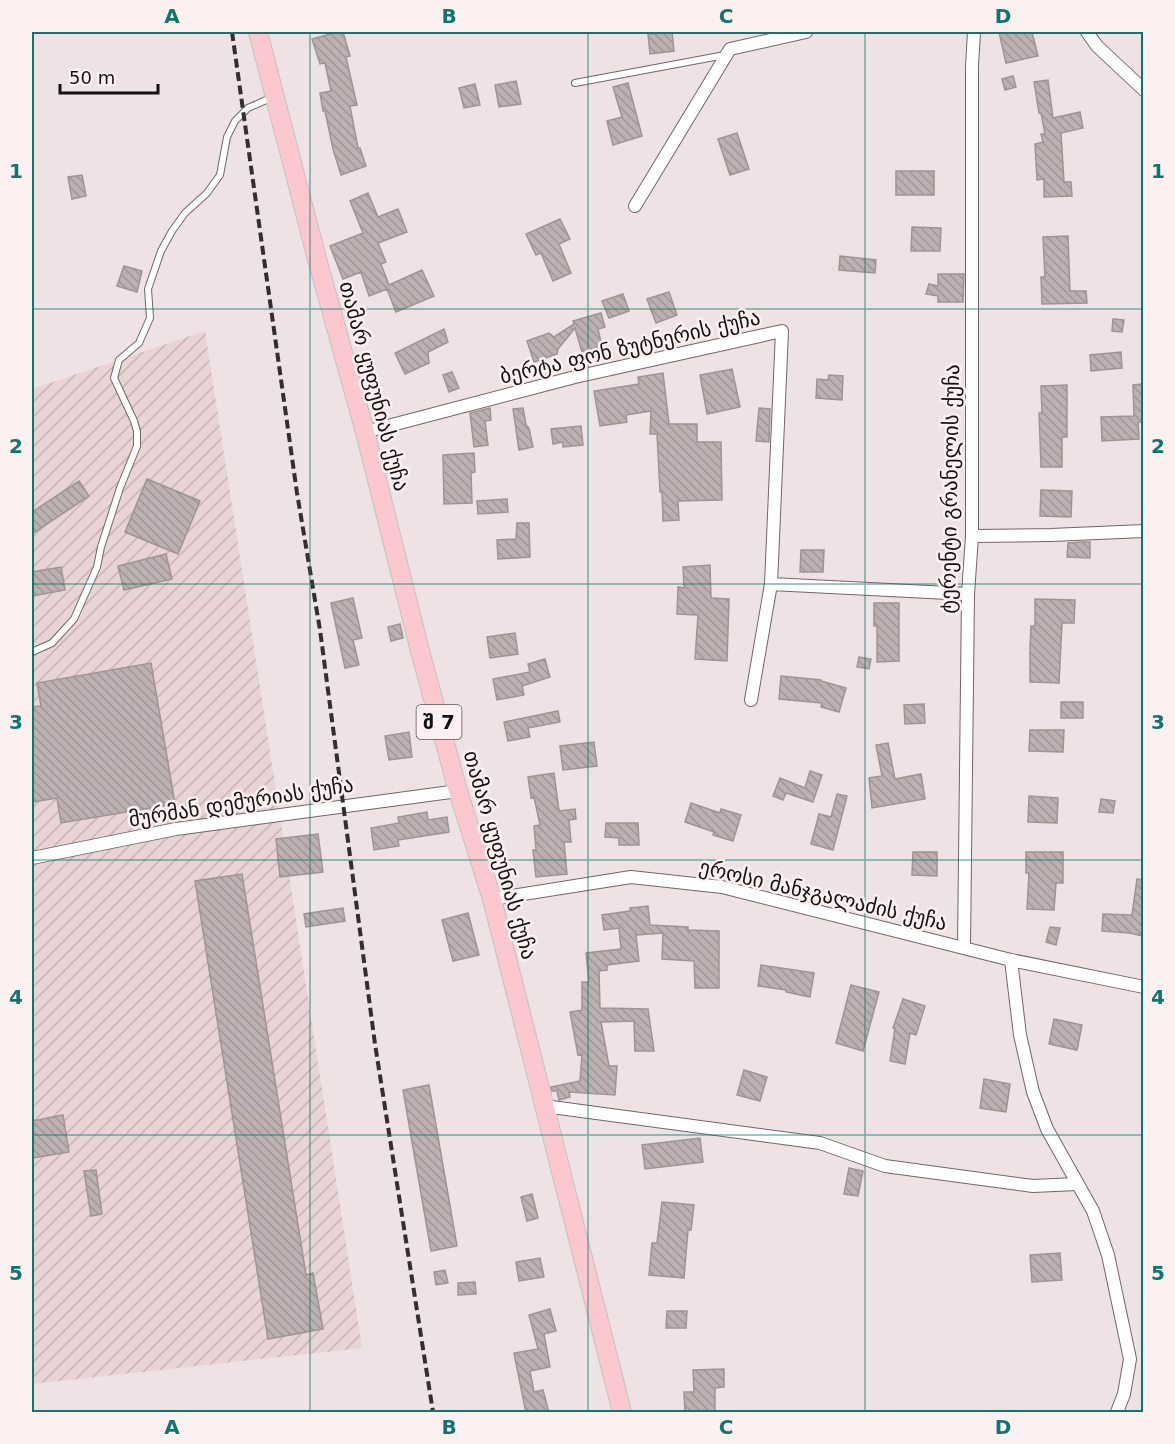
<svg xmlns="http://www.w3.org/2000/svg" width="1175" height="1444" font-family="'DejaVu Sans','Noto Sans Georgian',sans-serif">
  <style>
    .industrial { fill: url(#industrial-furrows) }
    .building { fill: url(#building-back-hatch); stroke: #9f9394; stroke-width: 1.5 }
    .lines { fill: none; stroke-linecap: round; stroke-linejoin: round }
    .service-casing { stroke: #716668; stroke-width: 8 }
    .minor-casing { stroke: #716668; stroke-width: 14 }
    .primary-casing { stroke: #c2c1c1; stroke-width: 20 }
    .service { stroke: #fff; stroke-width: 6 }
    .minor { stroke: #fff; stroke-width: 12 }
    .primary { stroke: #fcc8cf; stroke-width: 18 }
    .rail { stroke: #342e2f; stroke-width: 4; stroke-dasharray: 9 4.5; stroke-linecap: butt }
    .grid { fill: none; stroke: #0f766e; stroke-width: 1.5; stroke-opacity: 0.55 }
    .labels { text-anchor: middle; dominant-baseline: central; stroke-width: 5; stroke-linejoin: round; paint-order: stroke }
    .shield { fill: #fdf0f1; stroke: #5b5455; stroke-width: 1.5 }
    .shield-label { font-size: 20px; font-weight: bold; fill: #161112 }
    .street-label { font-size: 21px; fill: #161112; stroke: #fdf0f1 }
    .neatline { fill: none; stroke: #0f766e; stroke-width: 2 }
    .grid-label { font-size: 20px; text-anchor: middle; font-weight: bold; fill: #0f766e }
  </style>
  <defs>
    <pattern id="industrial-furrows" width="10" height="10" patternUnits="userSpaceOnUse" patternTransform="scale(1.5)"><rect width="10" height="10" fill="#e8d3d5"/><path d="M-1 1l2-2M0 10L10 0M9 11l2-2" fill="none" stroke="#c6b4b6"/></pattern>
    <pattern id="building-back-hatch" width="6" height="6" patternUnits="userSpaceOnUse" patternTransform="scale(1.5)"><rect width="6" height="6" fill="#bcb0b1"/><path d="M-1 5l2 2M0 0l6 6M5-1l2 2" fill="none" stroke="#a19697"/></pattern>
  </defs>
  <rect width="100%" height="100%" fill="#efe2e4"/>
  <path class="industrial" d="M205,331L362,1348L32,1384V389Z"/>
  <path class="building" d="M337,32H343L350,56L346,57L357,105L350,106L358,148H360L366,166L341,175L333,149L325,111H323L320,93L331,91L325,63L320,64L312,39Z
    M672,32L674,51L650,54L648,34Z
    M999,32H1032L1038,56L1006,63Z
    M1013,76L1016,87L1005,90L1002,79Z
    M1048,80L1053,118L1080,112L1083,128L1061,133L1064,182H1071L1072,196L1044,197V179L1037,180L1035,144L1043,142L1041,134H1045L1041,113H1039L1034,82Z
    M516,81L521,104L499,107L495,85Z
    M628,83L642,136L613,145L607,121L622,117L613,87Z
    M475,84L480,105L464,108L459,88Z
    M737,133L749,169L730,175L718,139Z
    M896,171H934V195H896Z
    M82,175L86,196L72,199L68,177Z
    M368,193L378,217L398,209L407,232L378,243L386,262L381,264L389,285L422,270L434,296L396,312L387,289L369,296L361,272L343,279L330,246L363,233L350,201Z
    M560,219L570,239L559,244L571,273L553,281L541,253L536,255L526,234Z
    M912,227L941,228L940,251H911Z
    M1068,236L1070,291H1086L1087,303L1042,304L1041,277H1045L1043,237Z
    M840,256L876,260L875,273L839,270Z
    M124,266L142,271L137,292L117,286Z
    M938,274H964L963,302H938V296L926,294L929,284L938,286Z
    M669,292L677,315L656,323L647,299Z
    M623,294L629,311L609,318L602,301Z
    M601,313L605,327L598,329L602,346L582,352L575,328L558,349L557,354L534,362L527,341L549,333L554,337L574,324L573,321Z
    M1113,319L1124,320L1122,332L1112,331Z
    M444,329L448,342L428,352L429,363L405,374L395,353Z
    M1121,352L1122,368L1091,371L1090,355Z
    M732,369L740,407L707,414L700,375Z
    M452,372L459,388L449,392L443,375Z
    M663,373L669,424H697V442H721L722,500L678,501L679,520L663,521L662,492H660L657,434H650L651,411L626,415L627,422L600,426L594,391L639,384L638,377Z
    M829,375L843,376L842,400L816,398L817,379L828,380Z
    M1143,384V422H1138L1139,439L1102,441L1101,417L1134,416L1133,385Z
    M1067,385V437H1062V467H1041L1039,413H1042L1041,386Z
    M490,408L491,420L485,421L488,445L474,447L470,413Z
    M523,408L526,425L529,428L533,447L519,450L513,409Z
    M759,408L770,409L769,442L756,441Z
    M581,426L583,445L563,447V442L553,444L551,429Z
    M474,453L475,472L471,473L472,503L444,504L443,455Z
    M147,479L200,501L178,554L125,532Z
    M79,481L89,496L32,534V512Z
    M1041,490L1072,491L1071,517L1040,516Z
    M507,499L508,512L478,514L477,501Z
    M517,523H529L530,557L498,559L497,540L516,539Z
    M1082,542H1090V558L1067,557L1068,543Z
    M801,550H824L823,572H800Z
    M166,554L172,579L124,590L118,566Z
    M710,565L711,598L729,599L727,661L695,659L698,615L677,614L678,587L684,588L683,567Z
    M61,567L65,590L32,596V572Z
    M353,598L362,638L353,640L359,665L345,668L331,603Z
    M1035,599L1075,600L1074,623H1062L1059,683L1030,682V647L1031,626H1035Z
    M874,603H899V661L877,662V626H874Z
    M400,624L403,638L391,641L388,627Z
    M515,633L518,654L490,658L487,637Z
    M859,657L871,659L869,669L857,667Z
    M545,659L550,677L522,686L524,695L497,700L493,679L530,672L528,664Z
    M151,663L175,804L61,823L57,798L33,802L32,796V707L41,706L37,683Z
    M781,676L821,680V681L846,688L839,712L821,707L822,703L779,699Z
    M1061,702H1083V718H1061Z
    M924,704L925,723L905,724L904,705Z
    M558,711L560,722L528,728L530,737L508,741L504,722Z
    M1030,730H1064L1063,752L1029,751Z
    M409,732L412,757L389,760L385,736Z
    M594,742L597,766L563,770L560,746Z
    M888,743L895,779L921,774L925,799L872,808L869,778L882,776L876,745Z
    M810,771L822,775L813,802L786,793L783,800L773,796L780,778L805,788Z
    M554,773L559,811L575,809L576,819L569,820L571,842H564L567,874L536,877L533,850H536L534,826L540,825L534,797L531,798L528,777Z
    M837,794L847,796L833,850L811,844L819,814L831,817Z
    M1029,796L1058,798L1057,823L1028,822Z
    M1101,799L1115,801L1113,813L1099,812Z
    M691,803L720,813L721,809L741,815L733,841L713,835L714,832L685,822Z
    M427,812L428,820L447,817L449,832L398,840L399,846L374,850L371,828L399,823L398,817Z
    M606,823H638L639,845H619V838L605,837Z
    M318,834L323,872L280,877L276,839Z
    M913,852H937V876L912,875Z
    M1026,852H1063V883H1056L1054,910L1027,909L1029,873H1026Z
    M242,874L306,1275L313,1273L323,1329L268,1339L195,881Z
    M1137,879L1143,880V936L1129,933L1102,931L1103,914L1132,915Z
    M648,906L650,925L688,927V930L719,931V988H695L694,961L662,959L663,933L636,935L639,961L607,965V970L599,971L600,1008L648,1009L654,1051H635L634,1021L601,1022L609,1066H617L615,1095L569,1092L570,1097L559,1100L557,1091H552L551,1087L580,1081L582,1054L578,1055L570,1012L582,1010V982H589L586,953L621,949L619,928L604,930L602,915L630,911V908Z
    M343,908L345,921L306,927L304,914Z
    M468,913L479,955L453,961L442,920Z
    M1050,927L1060,928L1056,945L1046,942Z
    M761,965L814,973L810,997L786,992V990L758,986Z
    M851,985L879,992L863,1051L836,1043Z
    M903,999L925,1006L916,1035L910,1033L905,1064L890,1061L895,1028H893Z
    M1054,1019L1082,1025L1077,1050L1049,1044Z
    M744,1070L767,1077L760,1101L737,1095Z
    M984,1079L1010,1084L1006,1112L980,1108Z
    M429,1085L457,1246L431,1251L403,1090Z
    M63,1115L69,1152L32,1158V1121Z
    M700,1138L703,1162L645,1169L642,1145Z
    M849,1168L863,1171L858,1196L844,1194Z
    M96,1170L102,1214L91,1216L84,1171Z
    M532,1194L538,1218L527,1221L521,1197Z
    M662,1202L694,1205L691,1230H688L684,1278L649,1275L652,1243H657Z
    M1060,1253L1062,1280L1032,1282L1030,1255Z
    M540,1258L544,1277L519,1281L516,1262Z
    M445,1270L448,1283L436,1285L434,1272Z
    M475,1282L476,1294L458,1295V1283Z
    M550,1309L556,1331L544,1334L550,1367L530,1371L534,1392L543,1390L549,1413H526L514,1353L538,1349L529,1315Z
    M667,1311H687L686,1328H666Z
    M724,1369V1387L715,1388V1413H685L684,1392H694L693,1370Z"/>
  <g class="lines">
    <defs>
      <path id="service" d="M575,83L725,55
        M32,652L52,643L74,619L97,567L101,547L120,488L137,446V431L134,421L114,378L119,360L139,343L150,318L148,289L161,251L172,231L185,213L207,193L220,175L227,137L235,121L248,108L273,97"/>
      <path id="minor" d="M1087,32L1097,46L1144,90
        M635,206L730,49L806,32
        M365,432L575,377L782,331L771,584L751,700
        M972,536L1051,535L1144,531
        M771,584L968,594
        M32,858L176,829L458,791
        M492,899L631,877L722,887L1011,960L1144,987
        M964,947L968,594L972,536V66L974,32
        M1011,960L1020,1035L1033,1092L1047,1129L1093,1211L1108,1255L1130,1359L1124,1394L1117,1412
        M544,1106L820,1143L885,1166L1033,1186L1077,1184"/>
      <path id="primary" d="M258,32L317,259L365,432L420,651L458,791L492,899L622,1412"/>
    </defs>
    <use href="#service" class="service-casing"/>
    <use href="#minor" class="minor-casing"/>
    <use href="#primary" class="primary-casing"/>
    <use href="#service" class="service"/>
    <use href="#minor" class="minor"/>
    <use href="#primary" class="primary"/>
    <path class="rail" d="M232,32L297,493L320,630L375,1044L433,1412"/>
  </g>
  <path class="grid" d="M310,32V1412M588,32V1412M865,32V1412M32,309H1144M32,584H1144M32,860H1144M32,1135H1144"/>
  <g class="labels">
    <rect class="shield" x="416.5" y="705" width="45" height="34" rx="4.5"/>
    <g class="shield-label">
      <text x="439" y="722">შ 7</text>
    </g>
    <g class="street-label">
      <text transform="translate(630 347) rotate(-13)">ბერტა ფონ ზუტნერის ქუჩა</text>
      <text transform="translate(374 386) rotate(75)">თამარ ყუფუნიას ქუჩა</text>
      <text transform="translate(950 489) rotate(-89)">ტერენტი გრანელის ქუჩა</text>
      <text transform="translate(241 802) rotate(-9)">მურმან დემურიას ქუჩა</text>
      <text transform="translate(500 855) rotate(74)">თამარ ყუფუნიას ქუჩა</text>
      <text transform="translate(823 895) rotate(13)">ეროსი მანჯგალაძის ქუჩა</text>
    </g>
  </g>
  <rect width="1175" height="1444" fill="none" stroke="#fdf0f1" stroke-width="66"/>
  <path d="M60 84v9h98v-9" fill="none" stroke="#161112" stroke-width="3"/>
  <text x="69" y="84" font-size="18" fill="#161112" stroke="#fdf0f1" stroke-width="4.5" paint-order="stroke">50 m</text>
  <rect x="33" y="33" width="1109" height="1378" class="neatline"/>
  <g class="grid-label">
    <text x="172" y="23">A</text>
    <text x="449" y="23">B</text>
    <text x="726" y="23">C</text>
    <text x="1003" y="23">D</text>
    <text x="16" y="178">1</text>
    <text x="1158" y="178">1</text>
    <text x="16" y="453">2</text>
    <text x="1158" y="453">2</text>
    <text x="16" y="729">3</text>
    <text x="1158" y="729">3</text>
    <text x="16" y="1004">4</text>
    <text x="1158" y="1004">4</text>
    <text x="16" y="1280">5</text>
    <text x="1158" y="1280">5</text>
    <text x="172" y="1434">A</text>
    <text x="449" y="1434">B</text>
    <text x="726" y="1434">C</text>
    <text x="1003" y="1434">D</text>
  </g>
</svg>
